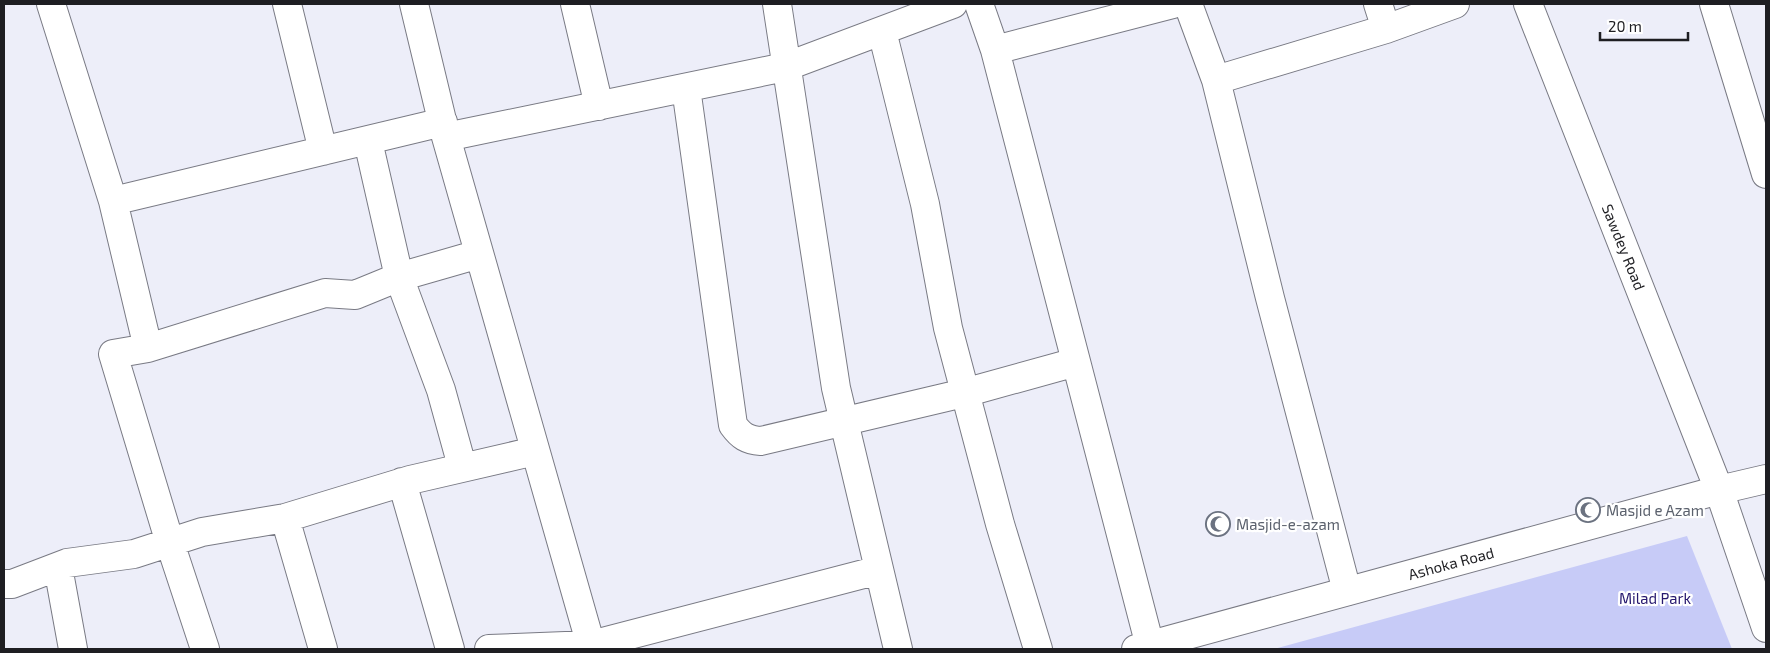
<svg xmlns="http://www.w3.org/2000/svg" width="1770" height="653" font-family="'Exo 2',sans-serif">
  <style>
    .park { fill: #c7cbf7 }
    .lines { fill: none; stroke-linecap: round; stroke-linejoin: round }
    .minor-casing { stroke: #797a84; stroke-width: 30 }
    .tertiary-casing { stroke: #797a84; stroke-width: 30 }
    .minor { stroke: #fff; stroke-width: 28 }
    .tertiary { stroke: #fff; stroke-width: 28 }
    .labels { text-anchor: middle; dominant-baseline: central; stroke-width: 4.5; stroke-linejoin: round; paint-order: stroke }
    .street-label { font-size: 15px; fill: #1e1e22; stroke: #fff }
    .worship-label { font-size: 15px; fill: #5b616d; stroke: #fff; text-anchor: start }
    .park-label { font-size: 15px; fill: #26186e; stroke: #fff }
  </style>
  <rect width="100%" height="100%" fill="#edeef9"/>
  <path class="park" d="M1687,536L1732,649H1274Z"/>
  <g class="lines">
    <defs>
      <path id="minor" d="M51,4L113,201L443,122
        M287,4L323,151
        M414,4L446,137L592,649
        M575,4L599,106
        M777,4L836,388L898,649
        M979,4L995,50L1150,646
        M1188,4L1216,80L1270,298L1347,591
        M1378,4L1386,29
        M1714,4L1766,174
        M882,31L925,204L948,328L1000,524L1038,649
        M995,50L1173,4
        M1216,80L1386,29L1455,4
        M686,88L733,425C741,436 747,440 761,441L964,393L1076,362
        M446,137L785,67L953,4
        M368,141L399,277L441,390L462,466
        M113,201L148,348L325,293L355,295L399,277L479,254
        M148,348L113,354L170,543L205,649
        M402,482L450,649
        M285,518L323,649
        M58,567L73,649
        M4,584H12L67,563L134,554L202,532L285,518L410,480L535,451
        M489,649L591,645L879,570"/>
      <path id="tertiary" d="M1528,4L1719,490L1766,628
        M1136,649L1719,490L1766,479"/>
    </defs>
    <use href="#minor" class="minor-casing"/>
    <use href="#tertiary" class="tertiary-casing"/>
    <use href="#minor" class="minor"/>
    <use href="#tertiary" class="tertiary"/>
  </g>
  <defs>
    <symbol id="mosque-ring" viewBox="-11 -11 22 22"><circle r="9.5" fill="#fff" stroke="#6b7280" stroke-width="1.5"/><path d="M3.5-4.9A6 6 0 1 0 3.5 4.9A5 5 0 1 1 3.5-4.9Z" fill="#6b7280"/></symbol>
  </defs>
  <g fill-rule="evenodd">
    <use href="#mosque-ring" x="1574" y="496" width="28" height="28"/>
    <use href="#mosque-ring" x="1204" y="510" width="28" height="28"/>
  </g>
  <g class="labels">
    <g class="street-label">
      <text transform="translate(1624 247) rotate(68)">Sawdey Road</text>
      <text transform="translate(1451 563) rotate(-15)">Ashoka Road</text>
    </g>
    <g class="worship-label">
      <text x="1606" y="510">Masjid e Azam</text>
      <text x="1236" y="524">Masjid-e-azam</text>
    </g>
    <g class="park-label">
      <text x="1655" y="598">Milad Park</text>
    </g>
  </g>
  <rect width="1770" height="653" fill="none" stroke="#1e1e22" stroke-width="10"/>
  <path d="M1600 32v8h88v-8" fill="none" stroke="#1e1e22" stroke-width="2.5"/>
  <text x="1608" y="32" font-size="15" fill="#1e1e22" stroke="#ffffff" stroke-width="4" paint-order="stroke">20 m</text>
</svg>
